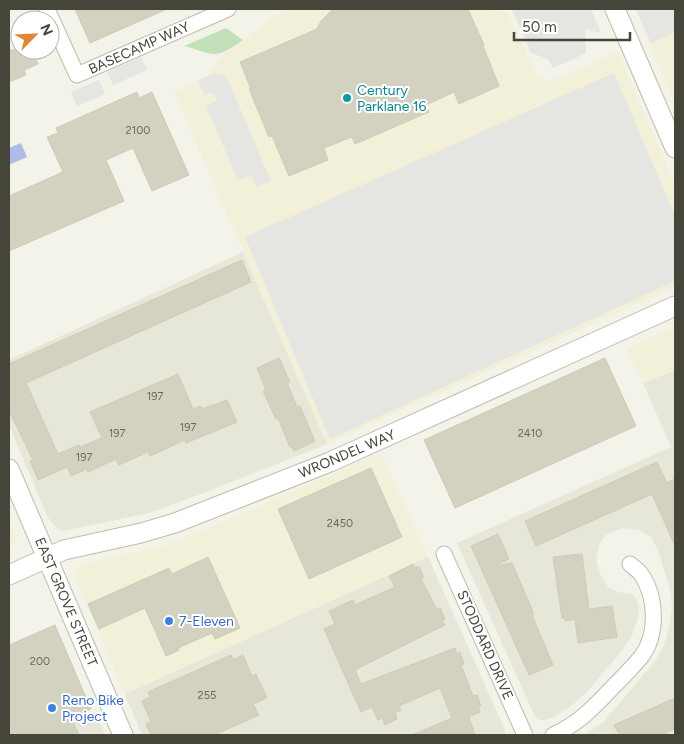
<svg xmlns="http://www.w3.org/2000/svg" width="684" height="744" font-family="Figtree,sans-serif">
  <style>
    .residential { fill: #e6e6d9 }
    .commercial { fill: #f2f0d8 }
    .green { fill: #c1e2b8 }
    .parking { fill: #e5e5e1 }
    .water { fill: #aebde8 }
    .building { fill: #d3d2c1; stroke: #cdccb5 }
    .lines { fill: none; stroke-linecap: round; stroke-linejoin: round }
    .minor-casing { stroke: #bdbdad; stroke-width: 17 }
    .tertiary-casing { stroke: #bdbdad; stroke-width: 21 }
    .minor { stroke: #fff; stroke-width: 15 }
    .tertiary { stroke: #fff; stroke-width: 19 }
    .culture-dot { fill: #0f9aa8; stroke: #fff; stroke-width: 2 }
    .shop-dot { fill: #3f7fe0; stroke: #fff; stroke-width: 2 }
    .labels { text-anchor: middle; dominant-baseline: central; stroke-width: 4; stroke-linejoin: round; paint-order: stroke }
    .number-label { font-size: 11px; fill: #69685b }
    .street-label { font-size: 14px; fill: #464539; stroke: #fff }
    .culture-label { font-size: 14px; fill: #0d838f; stroke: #fff; text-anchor: start }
    .shop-label { font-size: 14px; fill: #366cbe; stroke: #fff; text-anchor: start }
  </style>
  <rect width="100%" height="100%" fill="#f3f3ea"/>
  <path class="residential" d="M243,252L327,444L201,494L149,513L63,531L57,529L47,516L9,425V360Z
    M675,370V735H584L603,722L618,705L655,661L663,648L669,628L672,608L670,590L658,550L651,537L639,530L622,528L606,535L599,545L596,560L601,576L608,587L618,592L632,594L636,598L639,607L638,618L633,633L624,648L587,692L571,706L556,716L545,720H539L535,717L457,543L671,447L643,383Z
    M428,557L505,730V735H142L125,694Z
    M95,712L105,735H37Z"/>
  <path class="commercial" d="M286,9H489L494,11L507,12L538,78L551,81L618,52L675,185V287L327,444L174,92L207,76L224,53Z
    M635,9H675V104Z
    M675,326V370L643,383L627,348Z
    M381,453L428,557L125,694L75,577L76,569L87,563L166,545L188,537Z
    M9,522L16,538L9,554Z"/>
  <path class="green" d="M226,28L243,40C214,60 216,55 184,46Z"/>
  <path class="parking" d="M512,9H591L601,33L585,29L586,53L553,68L548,59L531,53Z
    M636,9H675V32L651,43Z
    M141,57L147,70L113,85L107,72Z
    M614,73L675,216V281L330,439L245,237Z
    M212,74H223L227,78L271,181L256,187L252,177L249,176L238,180L206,106L217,101L214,94L210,93L205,95L198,81Z
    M99,80L105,94L77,106L71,92Z"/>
  <path class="water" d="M21,143L27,157L9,165V148Z"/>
  <path class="building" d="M75,9H167L90,43Z
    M333,9H468L484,45L483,46L499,86L459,104L454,92L426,105L429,112L355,144L352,137L324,148L328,160L289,176L272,136L269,137L249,89H251L240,62L317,29L321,21Z
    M9,50H32L38,64L24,70L26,75L9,82Z
    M137,92L139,98L152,92L189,175L152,191L133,148L106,160L124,201L9,251V196L63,172L47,137L58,133L56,128Z
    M242,260L251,282L26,383L58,454L79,445L80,447L102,438L90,412L178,374L193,409L201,406L202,409L227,400L237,422L186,443L185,440L150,456L148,452L119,465L116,459L88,472L87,469L71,476L67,467L38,480L30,461L33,460L9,411V364Z
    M279,358L290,382L287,383L297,407L300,406L315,441L294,451L292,447H290L278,418L276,419L263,391L266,390L257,368Z
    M605,358L636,426L455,508L424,440Z
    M657,462L667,483L675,479V546L652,494L536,546L525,521Z
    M371,468L402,537L309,579L278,509Z
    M498,534L509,559L494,566L512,563L534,614L532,615L553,665L529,675L471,546Z
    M582,554L589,609L612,606L617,637L578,643L575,619L565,621V618H562L553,557Z
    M208,557L240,628L215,639L212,633L178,648L179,650L166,656L145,608L99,629L88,604L169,568L172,574Z
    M413,564L415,568L419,567L424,577L421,579L437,610L440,608L445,619L442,620L445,625L355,670L361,684L455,648L457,654L460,652L464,664L461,665L473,696L477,695L481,706L478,707L480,712L469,717L475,735H412L452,718L440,688L399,706L401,710L395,713L397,719L385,725L382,718L378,720L372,707L361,712L324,629L335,624L329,611L353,600L355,605L395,587L389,576Z
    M55,625L91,709L71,718L79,735H9V645Z
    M231,655L233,660L243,655L252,676L256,674L267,698L253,704L259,715L214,735H151L146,724L151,722L142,701L150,697L148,692Z
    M675,698V729L661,735H619L614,725Z"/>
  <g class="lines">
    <defs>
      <path id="minor" d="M47,9L77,75L228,9
        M444,554L525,735
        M553,735C578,724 594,707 612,688C622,678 632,668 641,657C658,635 657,597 641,574C638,570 633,567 630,564"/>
      <path id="tertiary" d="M615,9L675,148
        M9,469L123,735
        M9,575L64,550L141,533L175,523L330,462L675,306"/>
    </defs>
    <use href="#minor" class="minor-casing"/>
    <use href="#tertiary" class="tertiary-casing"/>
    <use href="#minor" class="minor"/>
    <use href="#tertiary" class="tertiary"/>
  </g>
  <circle class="culture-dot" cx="347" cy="98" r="5"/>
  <g class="shop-dot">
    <circle cx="169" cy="621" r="5"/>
    <circle cx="52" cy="708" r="5"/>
  </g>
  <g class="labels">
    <g class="number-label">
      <text x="138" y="130">2100</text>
      <text x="155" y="396">197</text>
      <text x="188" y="427">197</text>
      <text x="117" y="433">197</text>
      <text x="530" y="433">2410</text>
      <text x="84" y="457">197</text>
      <text x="340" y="523">2450</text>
      <text x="40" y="661">200</text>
      <text x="207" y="695">255</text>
    </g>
    <g class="street-label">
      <text transform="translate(139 48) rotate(-24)">BASECAMP WAY</text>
      <text transform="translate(347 454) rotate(-23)">WRONDEL WAY</text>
      <text transform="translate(66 602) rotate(67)">EAST GROVE STREET</text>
      <text transform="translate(485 645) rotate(66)">STODDARD DRIVE</text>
    </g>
    <g class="culture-label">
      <text x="357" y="90">Century<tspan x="357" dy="16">Parklane 16</tspan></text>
    </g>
    <g class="shop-label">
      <text x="179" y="621">7-Eleven</text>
      <text x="62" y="700">Reno Bike<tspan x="62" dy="16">Project</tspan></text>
    </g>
  </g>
  <rect width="684" height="744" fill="none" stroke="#464539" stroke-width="20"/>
  <g transform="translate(35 35) rotate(66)"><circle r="24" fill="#ffffff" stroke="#b5b5b0"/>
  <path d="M0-4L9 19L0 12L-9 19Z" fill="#e08734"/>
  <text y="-8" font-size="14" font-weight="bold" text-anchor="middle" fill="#464539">N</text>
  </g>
  <path d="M514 32v8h116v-8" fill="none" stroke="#464539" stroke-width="2.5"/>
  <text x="522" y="32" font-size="15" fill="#464539" stroke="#ffffff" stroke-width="4" paint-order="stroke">50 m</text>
</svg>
